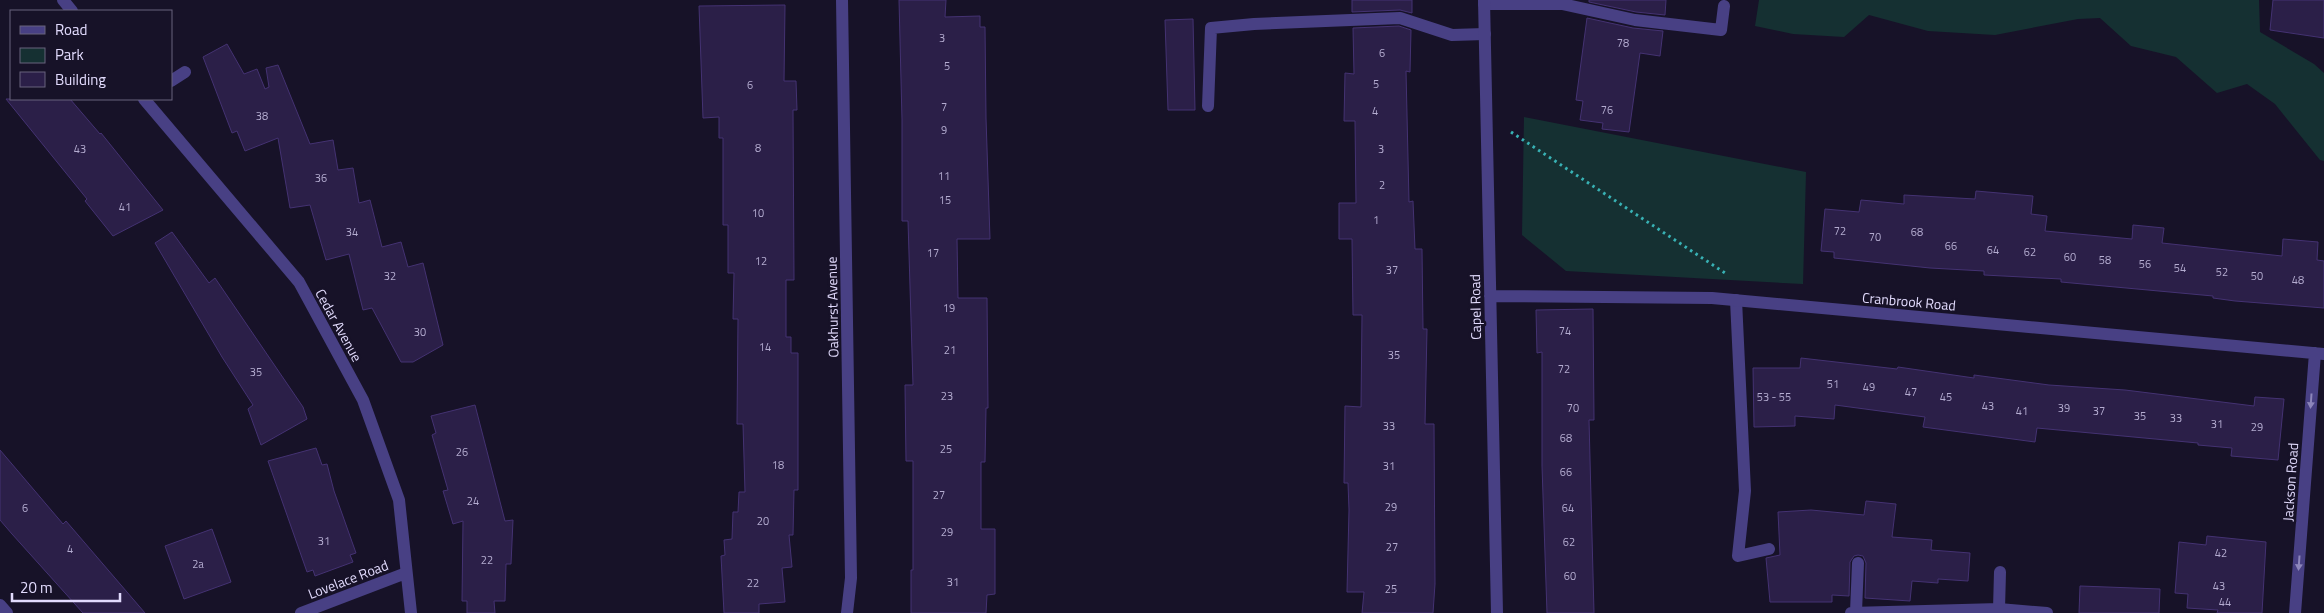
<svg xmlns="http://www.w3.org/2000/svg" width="2324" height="613" font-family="'Titillium Web',sans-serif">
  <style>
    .green { fill: #153032 }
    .building { fill: #2b1f48; stroke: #443272 }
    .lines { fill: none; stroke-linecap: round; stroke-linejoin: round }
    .path { stroke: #38b1b4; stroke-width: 3; stroke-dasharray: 2.5 4; stroke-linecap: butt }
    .lane { stroke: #484084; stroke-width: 12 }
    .street { stroke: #484084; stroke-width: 12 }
    .oneway { fill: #8d86ba }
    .labels { text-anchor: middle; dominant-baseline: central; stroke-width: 5; stroke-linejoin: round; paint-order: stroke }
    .number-label { font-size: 11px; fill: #b4acd0 }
    .street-label { font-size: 14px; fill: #e2dbfd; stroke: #171228 }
  </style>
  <rect width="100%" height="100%" fill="#171228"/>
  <path class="green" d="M1759,0H2259L2260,32L2314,64L2324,73V161L2320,160L2275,104L2247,84L2217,93L2176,57L2131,46L2100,18L2078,19L1995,35L1928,31L1869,15L1844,37L1793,34L1755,26Z
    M1524,117L1806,172L1803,284L1566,271L1522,235Z"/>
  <path class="building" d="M899,0H946L945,17L980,16V27H985L986,118L990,239H957L958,298H987L988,408H986L985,462H981V529H995V594L987,595L986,613H911V570H913V461H906L905,385H913L908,221H902V120Z
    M1352,0H1412V13L1400,10L1352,12Z
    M1589,0H1666L1665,15L1636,12L1589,2Z
    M2273,0H2324V38L2270,30Z
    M785,5L784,81H796L797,110H793L794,280H786V337H791V353H798V490H794L793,535H789L792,567L782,568L785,602L759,604V613H724L721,556L725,555L724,540L732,539L733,512H738L739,492H745L743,424H737L738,319H733L734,273H728V225H723V138H719V117L703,118L699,6Z
    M1587,18L1633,28L1663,31L1660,56L1640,53L1629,132L1602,129L1603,123L1580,120L1583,101L1576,100Z
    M1193,19L1195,110H1168L1165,20Z
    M1399,26L1411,30L1410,72L1406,71L1409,202L1413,201L1415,249H1422L1423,329H1427L1425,424H1434L1435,584L1433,613H1362L1364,592H1347L1349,510L1348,483H1344L1345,406L1361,407L1362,315H1353L1352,239H1339V203H1356L1355,121H1344L1345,73L1354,74L1353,28Z
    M227,44L244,74L257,69L265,89L269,87L266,68L278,65L310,144L333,140L338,170L353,168L359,203L370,200L382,247L401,242L408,267L423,263L443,345L413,362H401L372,308L363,310L349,254L326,260L310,205L290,208L278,138L245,151L237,131L232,133L203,57Z
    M6,99H70L100,134L101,133L163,210L113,236L85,201L87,199Z
    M1976,191L2033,196L2031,214L2047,216L2045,231L2132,239L2133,225L2164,228L2162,243L2282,256L2283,239L2318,242L2317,260L2324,261V308L2235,301L2213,298V296L2061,282V279L1984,275V271L1930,268L1834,258V252L1821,251L1825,209L1859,212L1861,200L1904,204V195L1975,199Z
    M172,232L209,283L215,278L303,407L307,419L261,445L248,409L253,405L222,357L155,243Z
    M1593,309L1594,420H1589L1594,613H1547L1542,466V352L1537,353L1536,310Z
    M1801,358L1897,369L1898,367L1974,378V375L2049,385L2125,390L2254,406L2255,397L2284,399L2278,460L2231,456L2232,448L2198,445V443L2037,428L2035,442L1923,427L1925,417L1835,405L1834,419L1795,416V426L1754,427L1753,368H1800Z
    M475,405L505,521L513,520L511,564H506L505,601H494L495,613H467V601H462L463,521L453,524L443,491L448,490L432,435L436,433L431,416Z
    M316,448L322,465L327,464L334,491L356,553L350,555L353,562L315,576L313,570L307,572L268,461Z
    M0,450L63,524L66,521L145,613H83L12,534L0,520Z
    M1866,501L1896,504L1892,537L1932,540L1931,550L1970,553L1968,581L1938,579V583L1912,581L1910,601L1865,598L1866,563L1863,556L1858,555L1854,556L1850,562L1849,596L1832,595V602H1770L1766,558L1780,555L1778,512L1811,510L1864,515Z
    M212,529L231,582L184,599L165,546Z
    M2207,536L2266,542L2262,613H2217L2218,610L2187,608L2188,594L2175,593L2179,542L2206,545Z
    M2080,586L2160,589L2159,613H2079Z"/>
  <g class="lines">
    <path class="path" d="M1511,132L1725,273"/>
    <path class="lane" d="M1484,4H1562L1635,20L1721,30L1724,6
      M171,81L185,72
      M1208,106L1211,28L1254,24L1400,18L1452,35L1485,34
      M1736,300L1745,491L1738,556L1769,549
      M1999,609L2047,613
      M1856,612L1858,563
      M1851,613L1999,609L2000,572"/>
    <path class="street" d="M63,0L72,11
      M842,0L851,578L847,613
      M1484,0L1497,613
      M144,99L299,282L363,400L399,500L411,613
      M1490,296L1712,298L2324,354
      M0,605L7,613
      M301,613L406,573
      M2295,613L2315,353"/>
  </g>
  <defs><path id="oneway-solid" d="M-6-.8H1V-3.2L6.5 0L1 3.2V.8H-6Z" transform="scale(1.25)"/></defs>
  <g class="oneway">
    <use href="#oneway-solid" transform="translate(2311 401) rotate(94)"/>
    <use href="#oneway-solid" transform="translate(2299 563) rotate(94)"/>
  </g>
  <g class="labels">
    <g class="number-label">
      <text x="942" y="38">3</text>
      <text x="1623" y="43">78</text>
      <text x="1382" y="53">6</text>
      <text x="947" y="66">5</text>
      <text x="1376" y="84">5</text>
      <text x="750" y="85">6</text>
      <text x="944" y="107">7</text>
      <text x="1607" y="110">76</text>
      <text x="1375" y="111">4</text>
      <text x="262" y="116">38</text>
      <text x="944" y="130">9</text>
      <text x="758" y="148">8</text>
      <text x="80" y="149">43</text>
      <text x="1381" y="149">3</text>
      <text x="944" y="176">11</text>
      <text x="321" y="178">36</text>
      <text x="1382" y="185">2</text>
      <text x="945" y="200">15</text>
      <text x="125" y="207">41</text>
      <text x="758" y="213">10</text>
      <text x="1376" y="220">1</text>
      <text x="1840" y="231">72</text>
      <text x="352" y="232">34</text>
      <text x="1917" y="232">68</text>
      <text x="1875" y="237">70</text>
      <text x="1951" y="246">66</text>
      <text x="1993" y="250">64</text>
      <text x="2030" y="252">62</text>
      <text x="933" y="253">17</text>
      <text x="2070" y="257">60</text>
      <text x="2105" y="260">58</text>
      <text x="761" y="261">12</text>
      <text x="2145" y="264">56</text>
      <text x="2180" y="268">54</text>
      <text x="1392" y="270">37</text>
      <text x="2222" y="272">52</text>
      <text x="390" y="276">32</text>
      <text x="2257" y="276">50</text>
      <text x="2298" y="280">48</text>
      <text x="949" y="308">19</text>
      <text x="1565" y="331">74</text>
      <text x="420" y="332">30</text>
      <text x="765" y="347">14</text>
      <text x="950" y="350">21</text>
      <text x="1394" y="355">35</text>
      <text x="1564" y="369">72</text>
      <text x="256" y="372">35</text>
      <text x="1833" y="384">51</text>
      <text x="1869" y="387">49</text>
      <text x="1911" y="392">47</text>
      <text x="947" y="396">23</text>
      <text x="1774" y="397">53 - 55</text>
      <text x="1946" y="397">45</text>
      <text x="1988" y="406">43</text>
      <text x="1573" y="408">70</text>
      <text x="2064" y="408">39</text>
      <text x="2022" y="411">41</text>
      <text x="2099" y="411">37</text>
      <text x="2140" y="416">35</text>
      <text x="2176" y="418">33</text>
      <text x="2217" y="424">31</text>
      <text x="1389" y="426">33</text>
      <text x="2257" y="427">29</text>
      <text x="1566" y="438">68</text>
      <text x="946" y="449">25</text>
      <text x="462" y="452">26</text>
      <text x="778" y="465">18</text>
      <text x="1389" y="466">31</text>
      <text x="1566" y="472">66</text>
      <text x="939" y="495">27</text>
      <text x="473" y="501">24</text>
      <text x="1391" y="507">29</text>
      <text x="25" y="508">6</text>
      <text x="1568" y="508">64</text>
      <text x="763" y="521">20</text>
      <text x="947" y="532">29</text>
      <text x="324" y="541">31</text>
      <text x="1569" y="542">62</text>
      <text x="1392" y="547">27</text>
      <text x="70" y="549">4</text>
      <text x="2221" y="553">42</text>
      <text x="487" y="560">22</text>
      <text x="198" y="564">2a</text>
      <text x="1570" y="576">60</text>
      <text x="953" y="582">31</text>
      <text x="753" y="583">22</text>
      <text x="2219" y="586">43</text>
      <text x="1391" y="589">25</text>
      <text x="2225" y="602">44</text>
    </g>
    <g class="street-label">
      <text transform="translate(1909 301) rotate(5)">Cranbrook Road</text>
      <text transform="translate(832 307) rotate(-91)">Oakhurst Avenue</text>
      <text transform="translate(1475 307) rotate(-91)">Capel Road</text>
      <text transform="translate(339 325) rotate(61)">Cedar Avenue</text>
      <text transform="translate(2290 482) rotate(-86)">Jackson Road</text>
      <text transform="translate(348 579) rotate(-21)">Lovelace Road</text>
    </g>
  </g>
  <rect x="10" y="10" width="162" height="90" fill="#171228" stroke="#68627d"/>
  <rect x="20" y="26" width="25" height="8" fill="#484084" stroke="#68627d"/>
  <text x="55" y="35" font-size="15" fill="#e2dbfd">Road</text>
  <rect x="20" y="48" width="25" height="15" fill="#153032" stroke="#68627d"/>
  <text x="55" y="60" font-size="15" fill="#e2dbfd">Park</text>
  <rect x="20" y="72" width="25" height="15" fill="#2b1f48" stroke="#68627d"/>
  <text x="55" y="85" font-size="15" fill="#e2dbfd">Building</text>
  <path d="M12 593v8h108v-8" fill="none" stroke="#e2dbfd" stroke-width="2.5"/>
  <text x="20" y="593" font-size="15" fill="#e2dbfd" stroke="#171228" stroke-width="4" paint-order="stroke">20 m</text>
</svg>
